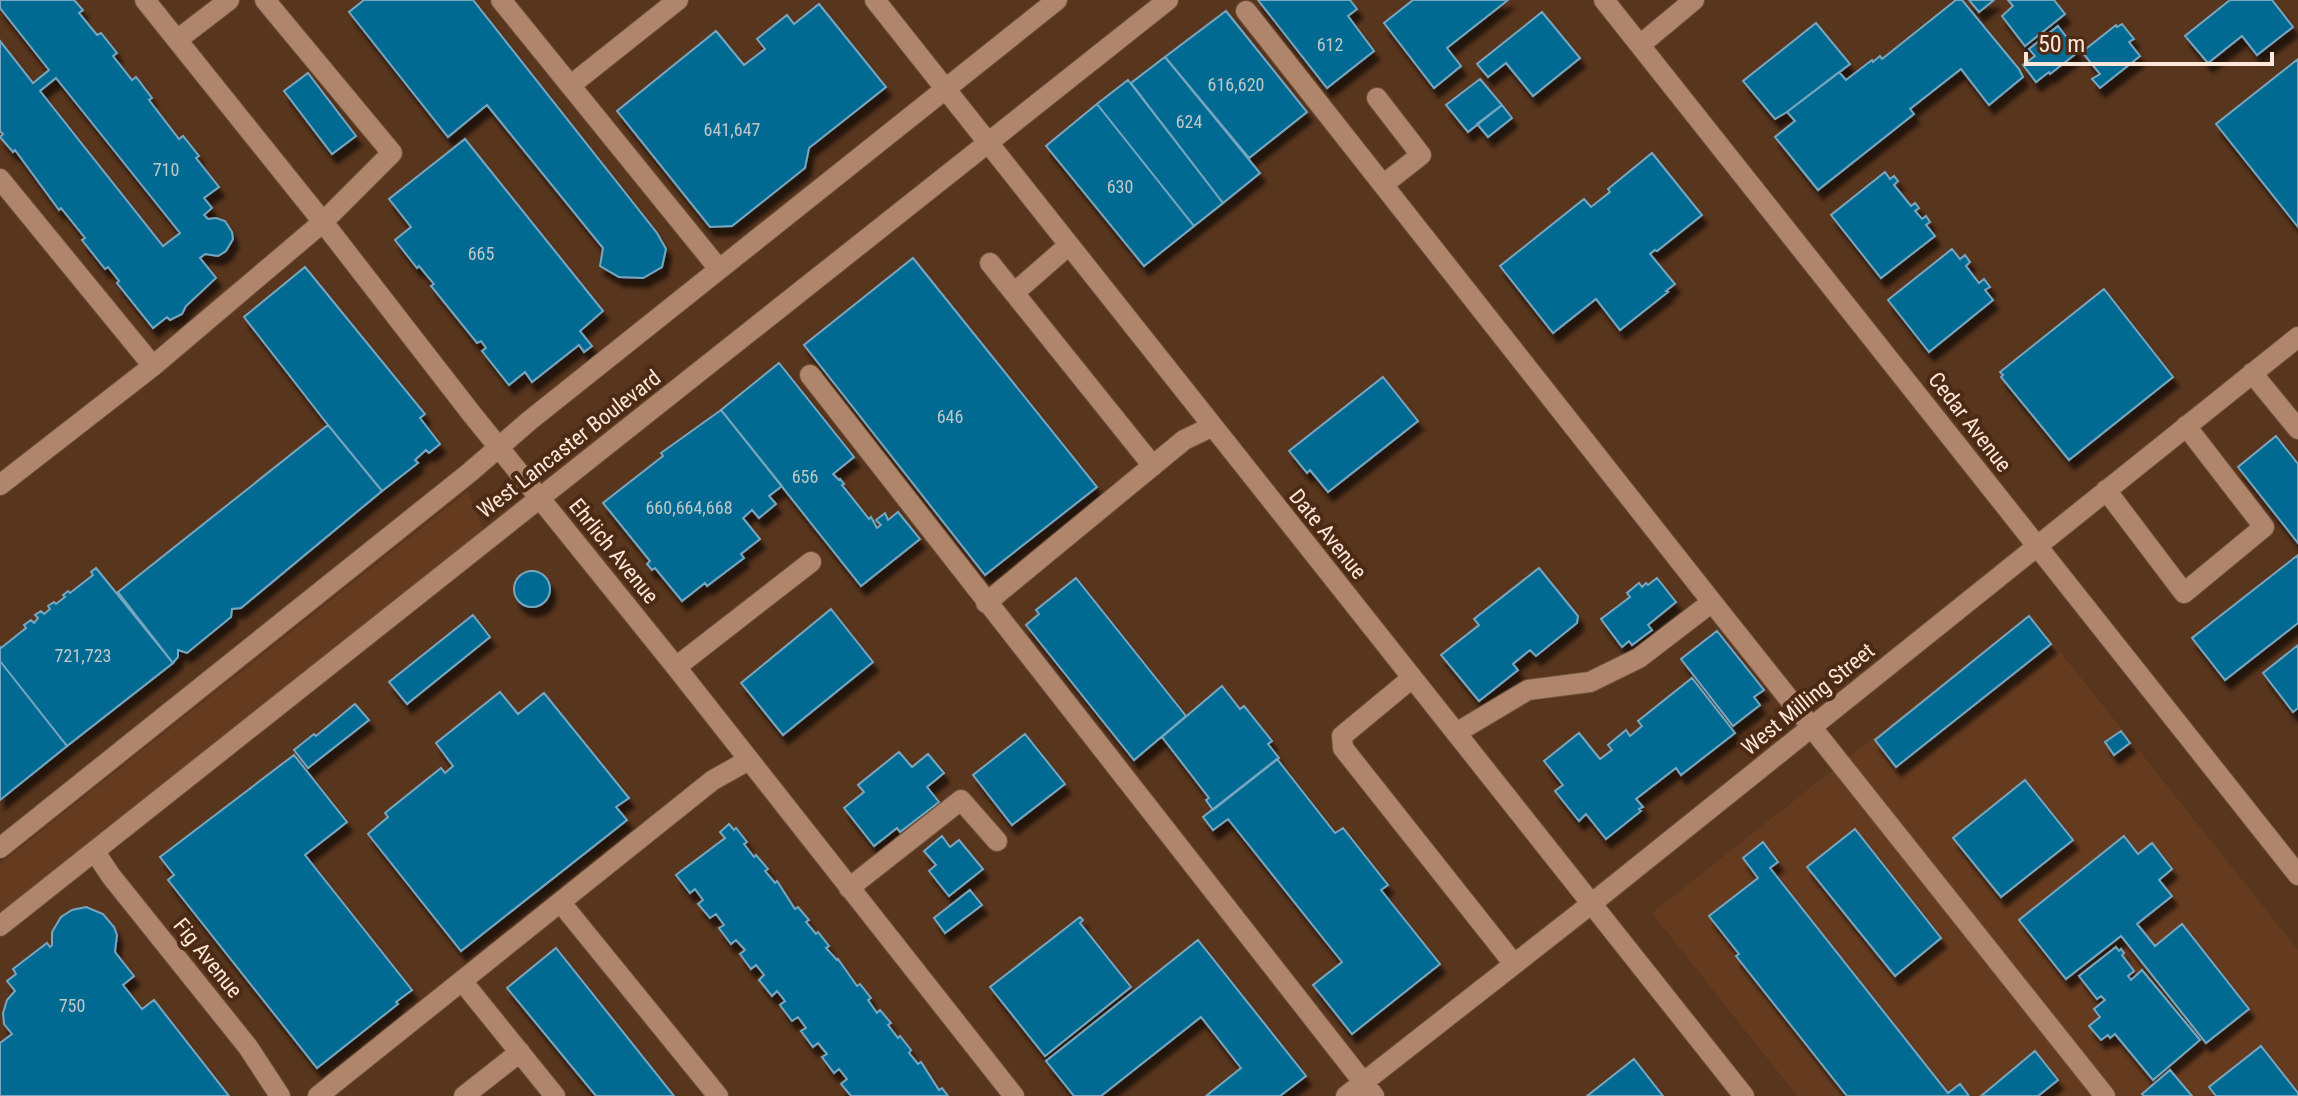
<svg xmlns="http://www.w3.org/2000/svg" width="2298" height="1096" font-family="'Roboto Condensed',sans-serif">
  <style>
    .built { fill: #653b1f }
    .building { fill: #006b92; stroke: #77a6c0; stroke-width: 2; fill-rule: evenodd; filter: url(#shadow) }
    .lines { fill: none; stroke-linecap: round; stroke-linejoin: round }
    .minor-casing { stroke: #6e503b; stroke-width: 22 }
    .minor { stroke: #af856c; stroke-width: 20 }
    .labels { text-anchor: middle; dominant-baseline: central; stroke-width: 8; stroke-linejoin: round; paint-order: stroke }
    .number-label { font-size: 18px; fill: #bec8c7 }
    .street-label { font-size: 22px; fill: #fee7d9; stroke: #4d2a13 }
  </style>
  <defs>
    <filter id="shadow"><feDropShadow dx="5" dy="9" stdDeviation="2" flood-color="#0009"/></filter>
  </defs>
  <rect width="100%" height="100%" fill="#58351d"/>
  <path class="built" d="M468,491L484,531L0,917V864Z
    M2030,614L2298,950V1096H1797L1652,913Z"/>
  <path class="building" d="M0,0H74L83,10L79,13L97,35L101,33L117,53L113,56L132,80L136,77L152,98L149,100L179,139L183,136L199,156L196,158L219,187L204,198L212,208L204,215L208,219L216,218L225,221L232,232L233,239L226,251L218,256L205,254L200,258L216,278L186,306L182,314L170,320L167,317L153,328L117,283L119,281L108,267L105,269L82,240L85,238L61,208L59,210L15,150L13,152L0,137L3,134L0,131V41L33,83L49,70L0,8ZM56,78L180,233L163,246L40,91Z
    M364,0H473L657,233L666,249L662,267L643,278L619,277L600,266L603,248L487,105L448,137L349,12Z
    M1258,0H1350L1357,9L1348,16L1374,51L1327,88Z
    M1413,0H1508L1447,48L1461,66L1434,88L1384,23Z
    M1956,0H1962L2019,69L2023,77L1989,105L1961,69L1910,109L1914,114L1818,190L1775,137L1795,121L1787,112L1839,72L1846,80L1872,60L1873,62L1880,56L1882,59Z
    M1969,0H1994L1979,12Z
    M2008,0H2054L2065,14L2025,46L2002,16L2013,6Z
    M2230,0H2272L2293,27L2257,55L2242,36L2208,63L2185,36Z
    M819,4L886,87L809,148L805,168L732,226L710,227L617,111L716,31L744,65L765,49L757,39L787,15L794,24Z
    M1226,11L1307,112L1249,158L1165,57Z
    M1542,12L1580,58L1533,96L1506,63L1488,77L1477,64Z
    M1816,23L1850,64L1787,112L1775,119L1743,81Z
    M2122,24L2134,39L2129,42L2140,56L2100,88L2092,79L2100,74L2082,52L2116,25L2117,27Z
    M2058,26L2078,52L2050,74L2049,72L2036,82L2023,65L2035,56L2029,49Z
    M1165,57L1260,173L1223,203L1131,83Z
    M2298,59V227L2216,124Z
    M308,73L356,136L332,154L284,91Z
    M1480,79L1502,105L1468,132L1446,105Z
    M1128,80L1223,203L1194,226L1097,104Z
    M1097,104L1194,226L1144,266L1046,146Z
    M1502,105L1512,118L1488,137L1477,124Z
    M465,139L603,311L580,331L592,346L584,352L579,345L532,382L525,372L509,385L482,351L486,348L481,341L477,343L431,286L434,284L419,266L417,268L395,240L411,227L389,199Z
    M1652,153L1702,215L1657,251L1655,250L1650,254L1675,284L1666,291L1668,292L1620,330L1596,299L1553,333L1500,266L1584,199L1591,207L1610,192L1608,189Z
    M1885,172L1890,179L1894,176L1898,181L1894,185L1911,206L1915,203L1919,208L1915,211L1922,219L1926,216L1930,222L1926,225L1935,236L1881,278L1831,215Z
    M1952,249L1960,259L1965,255L1970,262L1966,266L1979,283L1984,279L1990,287L1985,290L1993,300L1929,352L1888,300Z
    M913,258L1097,487L985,575L804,345Z
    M305,267L425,414L420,418L440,444L429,453L426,450L415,460L418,463L382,491L328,425L244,317Z
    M2104,289L2173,377L2069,460L2001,377L2003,375L2000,372Z
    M779,363L854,457L833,474L839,480L840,479L844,484L842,485L869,519L871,517L877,528L881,525L876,520L885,513L888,520L898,512L920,539L861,586L721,410Z
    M1383,377L1418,421L1328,492L1310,470L1307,473L1289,451Z
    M721,410L782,486L769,496L776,504L759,518L752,510L743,518L760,539L741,554L744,558L707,586L705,583L682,601L655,568L652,570L647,564L650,561L603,503L663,456L661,453Z
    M328,425L382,491L241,608L232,609L231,617L187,653L178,650V657L173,663L118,592Z
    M2276,436L2298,464V543L2238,467Z
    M2298,555V623L2225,680L2192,638Z
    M96,568L173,663L67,746L0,661V647L1,648L26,628L24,625L31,620L34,623L38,618L35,615L41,611L44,614L50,609L48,606L54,602L56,604L65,597L63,595L68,591L70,593L93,575L91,572Z
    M1539,568L1578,616L1577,623L1536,656L1530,650L1513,664L1518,670L1479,701L1441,655L1479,625L1474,619Z
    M514 589a18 18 0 1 1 36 0a18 18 0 1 1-36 0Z
    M1076,578L1186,716L1134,760L1026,625L1039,614L1036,610Z
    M1657,578L1676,602L1648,625L1652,630L1632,645L1629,641L1622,647L1601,619L1630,597L1627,593L1639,583L1642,587L1646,583L1648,585Z
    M831,609L873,662L783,735L741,683Z
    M473,615L490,637L407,704L389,682Z
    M2029,616L2051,644L1896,767L1875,740Z
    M1717,631L1764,690L1754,697L1760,705L1733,726L1681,659Z
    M2298,645V708L2293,712L2263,673Z
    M0,661L67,746L0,800Z
    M1692,678L1735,733L1681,775L1676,768L1636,799L1643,807L1639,809L1641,811L1606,839L1586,814L1579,821L1555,791L1563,785L1544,761L1579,733L1600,759L1612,750L1608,745L1626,730L1630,736L1642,726L1638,721Z
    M1222,686L1240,709L1244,706L1272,741L1268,744L1279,758L1213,810L1206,800L1209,798L1162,737Z
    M500,692L518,714L544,693L629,798L616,807L627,820L461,951L368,834L388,817L385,813L441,768L445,773L453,766L436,743Z
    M355,704L369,720L308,768L294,750L314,734L316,736Z
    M2121,731L2130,743L2114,755L2105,742Z
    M1025,734L1065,784L1012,825L973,775Z
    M899,752L912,767L928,754L944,773L927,787L939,802L900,832L897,828L874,846L844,808L864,792L858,785Z
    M294,755L347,822L305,855L412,990L396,1002L398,1004L317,1068L168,880L174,875L160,857Z
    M1277,759L1335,833L1343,828L1388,885L1381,890L1440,964L1352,1034L1313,985L1342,962L1228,819L1213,830L1203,817Z
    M2025,780L2073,840L2001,897L1953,838Z
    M729,824L734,830L736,828L747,842L744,844L754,857L756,855L768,869L765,871L775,883L777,881L795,909L798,907L809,920L806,922L816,934L818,932L829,946L826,948L837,960L838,959L857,986L860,984L871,998L868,1000L877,1013L880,1010L891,1023L888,1025L898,1038L900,1036L911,1050L909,1053L918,1064L921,1062L939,1090L942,1088L948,1096H851L841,1084L847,1079L839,1069L834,1073L822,1057L827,1054L818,1043L813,1047L801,1031L806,1028L798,1017L792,1021L780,1005L785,1001L777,991L772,996L759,980L764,975L756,965L751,969L740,954L745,950L736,940L731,944L719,928L724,925L716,914L710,918L698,904L703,900L695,889L690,893L676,875L725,838L720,832Z
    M1855,829L1941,938L1895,976L1807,867Z
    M942,836L950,847L959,840L983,869L949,896L929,871L936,865L924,851Z
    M2124,836L2138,854L2152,843L2172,869L2159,880L2172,896L2137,924L2155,946L2182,924L2249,1009L2206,1043L2121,936L2066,979L2019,920Z
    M1763,842L1778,862L1770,868L1948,1093L1960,1084L1969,1096H1847L1736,956L1739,954L1709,916L1758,878L1743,858Z
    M970,890L982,905L945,933L934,918Z
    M86,907L103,914L114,927L117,935L115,952L134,976L123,985L142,1009L154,1000L229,1096H0V1043L12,1034L4,1024L3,1013L7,1000L15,991L7,981L16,974L13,969L47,943L50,947L52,945V932L61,917L72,910Z
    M1080,917L1083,920L1080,923L1131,987L1045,1056L990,987Z
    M1198,940L1306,1076L1280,1096H1206L1241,1068L1201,1017L1101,1096H1074L1046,1061Z
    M2116,947L2119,951L2121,949L2124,953L2122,955L2134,971L2128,976L2131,980L2142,970L2200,1040L2153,1080L2115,1034L2110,1038L2108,1035L2101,1040L2089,1026L2100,1017L2094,1009L2105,1000L2101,996L2097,999L2079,976Z
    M556,948L674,1096H596L507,988Z
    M2261,1046L2298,1093V1096H2216L2209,1087Z
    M2035,1051L2058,1080L2038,1096H1981Z
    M1634,1059L1663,1096H1587Z
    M2170,1070L2192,1096H2144L2142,1094Z"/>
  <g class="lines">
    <defs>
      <path id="minor" d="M145,0L323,222L471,413L676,667L1014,1096
        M501,0L719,269
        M875,0L1744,1096
        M1604,0L2298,875
        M1246,11L1712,602L2105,1096
        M177,40L229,0
        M1640,45L1694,0
        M571,85L678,0
        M1377,98L1421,155L1384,184
        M0,179L153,366
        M990,263L1153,466
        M1014,293L1069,245
        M2252,373L2298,429
        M810,375L1374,1096
        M0,485L153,366L323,222L392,153L265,0
        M2106,490L2184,593L2264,527L2186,426
        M986,603L1184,440L1211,427
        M676,667L811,562
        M1412,678L1342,736L1343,748L1514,964
        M1456,733L1528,690L1590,682L1639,658L1712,602
        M0,848L469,473L529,421L1057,0
        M95,852L111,876L248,1047L280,1096
        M849,888L961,800L997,841
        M561,903L718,1096
        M0,926L1168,0
        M462,981L555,1096
        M318,1096L713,780L749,760
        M464,1096L520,1052
        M1346,1096L1591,904L2298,337"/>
    </defs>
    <use href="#minor" class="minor-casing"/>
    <use href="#minor" class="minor"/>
  </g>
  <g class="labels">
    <g class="number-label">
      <text x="1330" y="44">612</text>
      <text x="1236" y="84">616,620</text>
      <text x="1189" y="121">624</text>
      <text x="732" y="129">641,647</text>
      <text x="166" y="169">710</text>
      <text x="1120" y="186">630</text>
      <text x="481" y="253">665</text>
      <text x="950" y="416">646</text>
      <text x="805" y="476">656</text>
      <text x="689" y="507">660,664,668</text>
      <text x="83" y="655">721,723</text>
      <text x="72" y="1005">750</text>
    </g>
    <g class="street-label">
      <text transform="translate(1970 422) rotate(52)">Cedar Avenue</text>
      <text transform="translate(569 444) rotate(-38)">West Lancaster Boulevard</text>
      <text transform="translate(1328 534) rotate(51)">Date Avenue</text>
      <text transform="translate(614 551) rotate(51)">Ehrlich Avenue</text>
      <text transform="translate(1808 699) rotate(-39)">West Milling Street</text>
      <text transform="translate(208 958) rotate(51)">Fig Avenue</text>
    </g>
  </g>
  <path d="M2026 52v12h246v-12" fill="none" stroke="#fee7d9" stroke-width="4"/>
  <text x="2038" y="52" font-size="24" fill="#fee7d9" stroke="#4d2a13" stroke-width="6" paint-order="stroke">50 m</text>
</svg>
